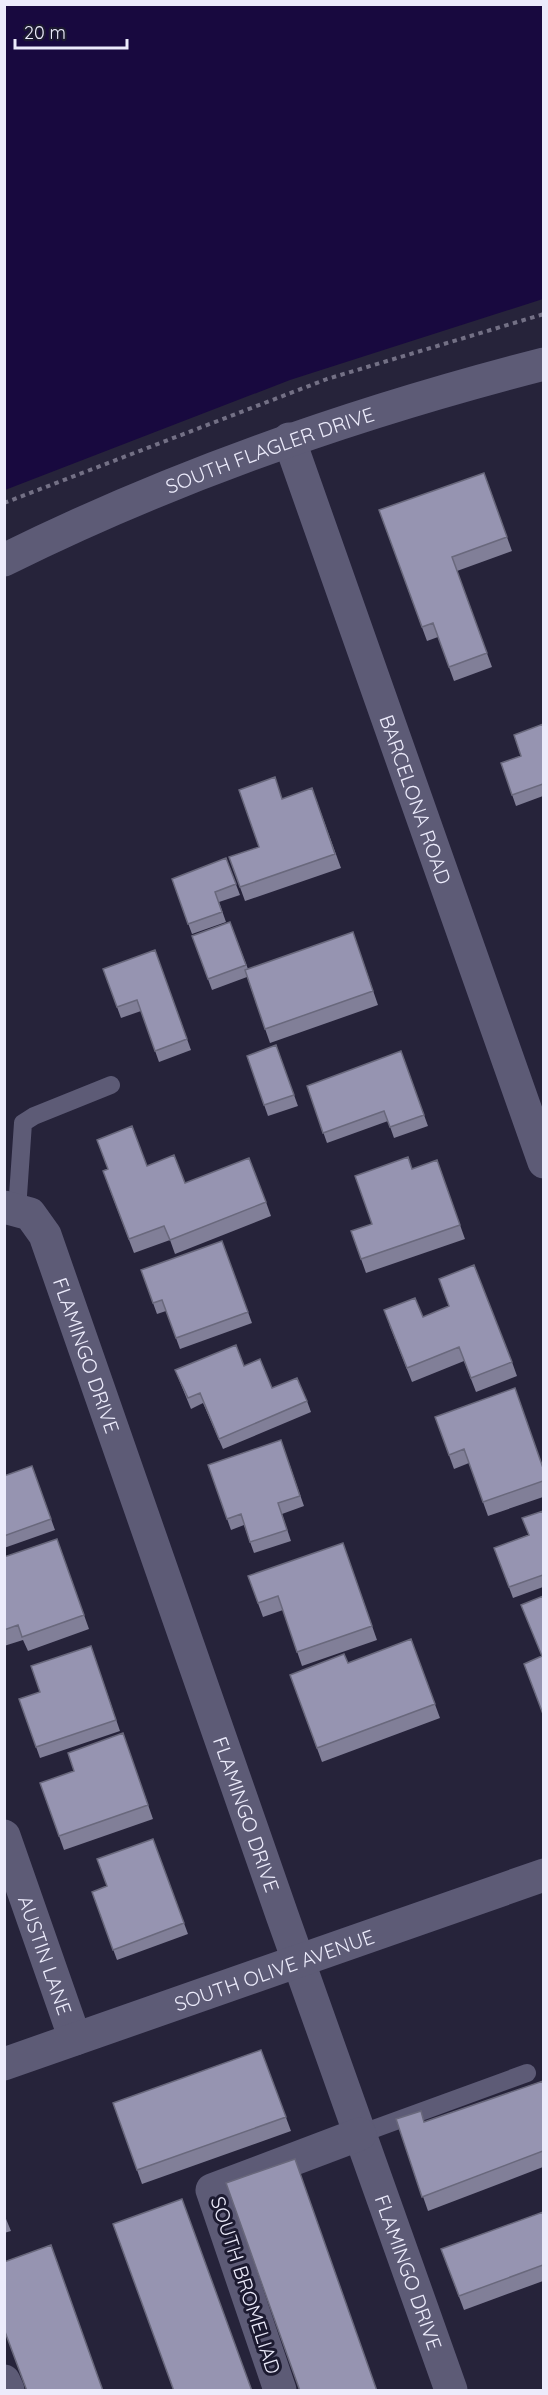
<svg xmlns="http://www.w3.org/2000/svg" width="548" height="2395" font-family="Quicksand,sans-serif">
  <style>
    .water { fill: #18093f }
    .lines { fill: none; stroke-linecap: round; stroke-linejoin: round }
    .path { stroke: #737085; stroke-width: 4; stroke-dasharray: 4.5 4.5; stroke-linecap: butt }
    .service { stroke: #5d5b76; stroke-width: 18 }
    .minor { stroke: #5d5b76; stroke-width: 33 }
    .tertiary { stroke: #5d5b76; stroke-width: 33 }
    .wall { fill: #817f98 }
    .building { fill: #9694b1; stroke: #69687c; stroke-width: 1.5 }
    .labels { text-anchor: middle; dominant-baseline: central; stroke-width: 6; stroke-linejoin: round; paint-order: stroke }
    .street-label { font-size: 20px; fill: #ecebfb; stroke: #1c1a30 }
  </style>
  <rect width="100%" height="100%" fill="#26233a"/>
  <path class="water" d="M5,4L543,5V299L290,380L5,490Z"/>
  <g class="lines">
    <path class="path" d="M4,503L327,379L544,314"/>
    <path class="service" d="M17,1210L23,1123L34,1116L111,1085
      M360,2134L527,2073"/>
    <g class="minor">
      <path id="s1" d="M289,439L544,1162"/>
      <path id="s2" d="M4,1207L30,1214L45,1235L282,1915L451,2390"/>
      <path id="s3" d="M4,1836L75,2039"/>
      <path d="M4,2381L8,2390"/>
      <path d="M280,2390L212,2190L360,2134"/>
    </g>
    <g class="tertiary">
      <path id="s4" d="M4,560C177,474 357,412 544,364"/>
      <path id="s5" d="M4,2064L544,1875"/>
    </g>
  </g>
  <path class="wall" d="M484,473L512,551L457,571L492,667L454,681L438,637L427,641L379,510Z
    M543,724V796L516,806L501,763L521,756Z
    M312,788L341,868L245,901L229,857L259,847L282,799Z
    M226,858L240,895L219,902L226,922L192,934L172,879Z
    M230,922L248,969L353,932L378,1005L270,1043L247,977L212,990L192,936Z
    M155,950L191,1050L159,1062L141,1011L121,1018L103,969Z
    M276,1045L298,1106L268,1116L247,1056Z
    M401,1051L428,1126L394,1138L388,1121L327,1143L307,1086Z
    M437,1160L465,1239L366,1273L351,1231L372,1224L412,1169Z
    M147,1166L185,1183L266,1202L271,1216L175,1254L170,1240L134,1253L108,1185Z
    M222,1241L252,1323L180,1349L166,1311L157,1314L141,1270Z
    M423,1317L512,1362L517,1376L476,1392L464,1361L412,1382L389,1324Z
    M175,1370L272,1388L307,1401L311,1412L223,1449L203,1403L191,1409Z
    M435,1417L543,1468V1497L488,1516L469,1463L454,1469Z
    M281,1440L304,1506L282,1514L291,1541L254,1553L244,1525L231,1530L208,1465Z
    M32,1466L55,1530L4,1548V1476Z
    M543,1511V1587L513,1598L494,1548L528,1535Z
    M57,1539L89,1629L28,1651L23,1640L4,1646V1557Z
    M343,1543L377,1640L302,1666L283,1610L263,1617L248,1576Z
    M411,1639L440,1718L322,1762L290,1675L348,1663Z
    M91,1646L120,1731L40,1758L19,1699L40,1692Z
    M123,1733L153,1819L64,1850L40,1783L74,1771Z
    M153,1839L188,1934L117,1960L92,1892L107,1886Z
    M261,2050L291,2131L142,2184L113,2103Z
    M543,2081V2167L428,2211L396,2119L424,2122Z
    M543,2212V2281L464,2310L441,2249Z
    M4,2214L11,2231L4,2233Z"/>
  <path class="building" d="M484,473L507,537L452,557L487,653L449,667L433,623L422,627L379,510Z
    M543,724V784L512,795L501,763L521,756L514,735Z
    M275,777L282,799L312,788L335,854L240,887L229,857L259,847L239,790Z
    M226,858L236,884L215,892L222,912L188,924L172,879Z
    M230,922L246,965L208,979L192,936Z
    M353,932L373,991L265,1029L245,970Z
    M155,950L187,1039L155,1051L137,1000L117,1007L103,969Z
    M276,1045L294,1095L264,1105L247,1056Z
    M401,1051L424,1115L390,1127L384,1111L323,1133L307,1086Z
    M132,1126L147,1166L174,1155L185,1183L249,1158L266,1202L170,1240L164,1226L129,1239L103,1171L108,1169L97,1140Z
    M408,1157L412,1169L437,1160L460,1225L361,1259L351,1231L372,1224L355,1176Z
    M222,1241L248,1312L176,1338L162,1300L153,1303L141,1270Z
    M474,1265L512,1362L471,1378L459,1347L407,1368L384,1310L415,1298L423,1317L449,1306L439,1279Z
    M236,1345L244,1366L260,1359L272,1388L297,1378L307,1401L219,1439L200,1393L188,1398L175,1370Z
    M515,1388L543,1468V1481L483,1502L464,1449L449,1455L435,1417Z
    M281,1440L300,1496L278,1503L287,1530L250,1542L241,1514L227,1519L208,1465Z
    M32,1466L51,1519L4,1536V1476Z
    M543,1511V1575L509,1587L494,1548L529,1535L522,1518Z
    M57,1539L84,1615L22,1637L18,1625L4,1630V1557Z
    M343,1543L372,1626L297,1652L278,1596L258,1603L248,1576Z
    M543,1596V1714L524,1664L542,1656L521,1605Z
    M411,1639L435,1704L317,1748L290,1675L344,1654L348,1663Z
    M91,1646L116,1720L36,1747L19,1699L40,1692L31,1666Z
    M123,1733L148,1805L59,1836L40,1783L74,1771L68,1753Z
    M153,1839L184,1923L113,1950L92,1892L107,1886L97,1859Z
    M261,2050L286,2117L137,2170L113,2103Z
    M543,2081V2151L422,2197L396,2119L421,2111L424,2122Z
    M295,2159L377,2391H300L226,2183Z
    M182,2199L252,2391H174L113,2224Z
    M543,2212V2265L459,2296L441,2249Z
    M51,2245L103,2391H27L4,2329V2262Z"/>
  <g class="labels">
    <g class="street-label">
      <text stroke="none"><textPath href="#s4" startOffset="288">SOUTH FLAGLER DRIVE</textPath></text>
      <text stroke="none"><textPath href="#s1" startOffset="382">BARCELONA ROAD</textPath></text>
      <text stroke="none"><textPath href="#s2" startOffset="180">FLAMINGO DRIVE</textPath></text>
      <text stroke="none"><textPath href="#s2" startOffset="666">FLAMINGO DRIVE</textPath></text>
      <text stroke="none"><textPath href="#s3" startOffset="126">AUSTIN LANE</textPath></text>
      <text stroke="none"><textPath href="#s5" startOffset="286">SOUTH OLIVE AVENUE</textPath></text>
      <text stroke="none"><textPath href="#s2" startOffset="1152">FLAMINGO DRIVE</textPath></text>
      <text transform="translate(246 2285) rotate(72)">SOUTH BROMELIAD</text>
    </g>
  </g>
  <rect width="548" height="2395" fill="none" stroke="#ecebfb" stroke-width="12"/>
  <path d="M15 39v9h112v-9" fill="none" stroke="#ecebfb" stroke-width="3"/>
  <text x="24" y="39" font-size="18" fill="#ecebfb" stroke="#1c1a30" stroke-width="4.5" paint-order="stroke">20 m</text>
</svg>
